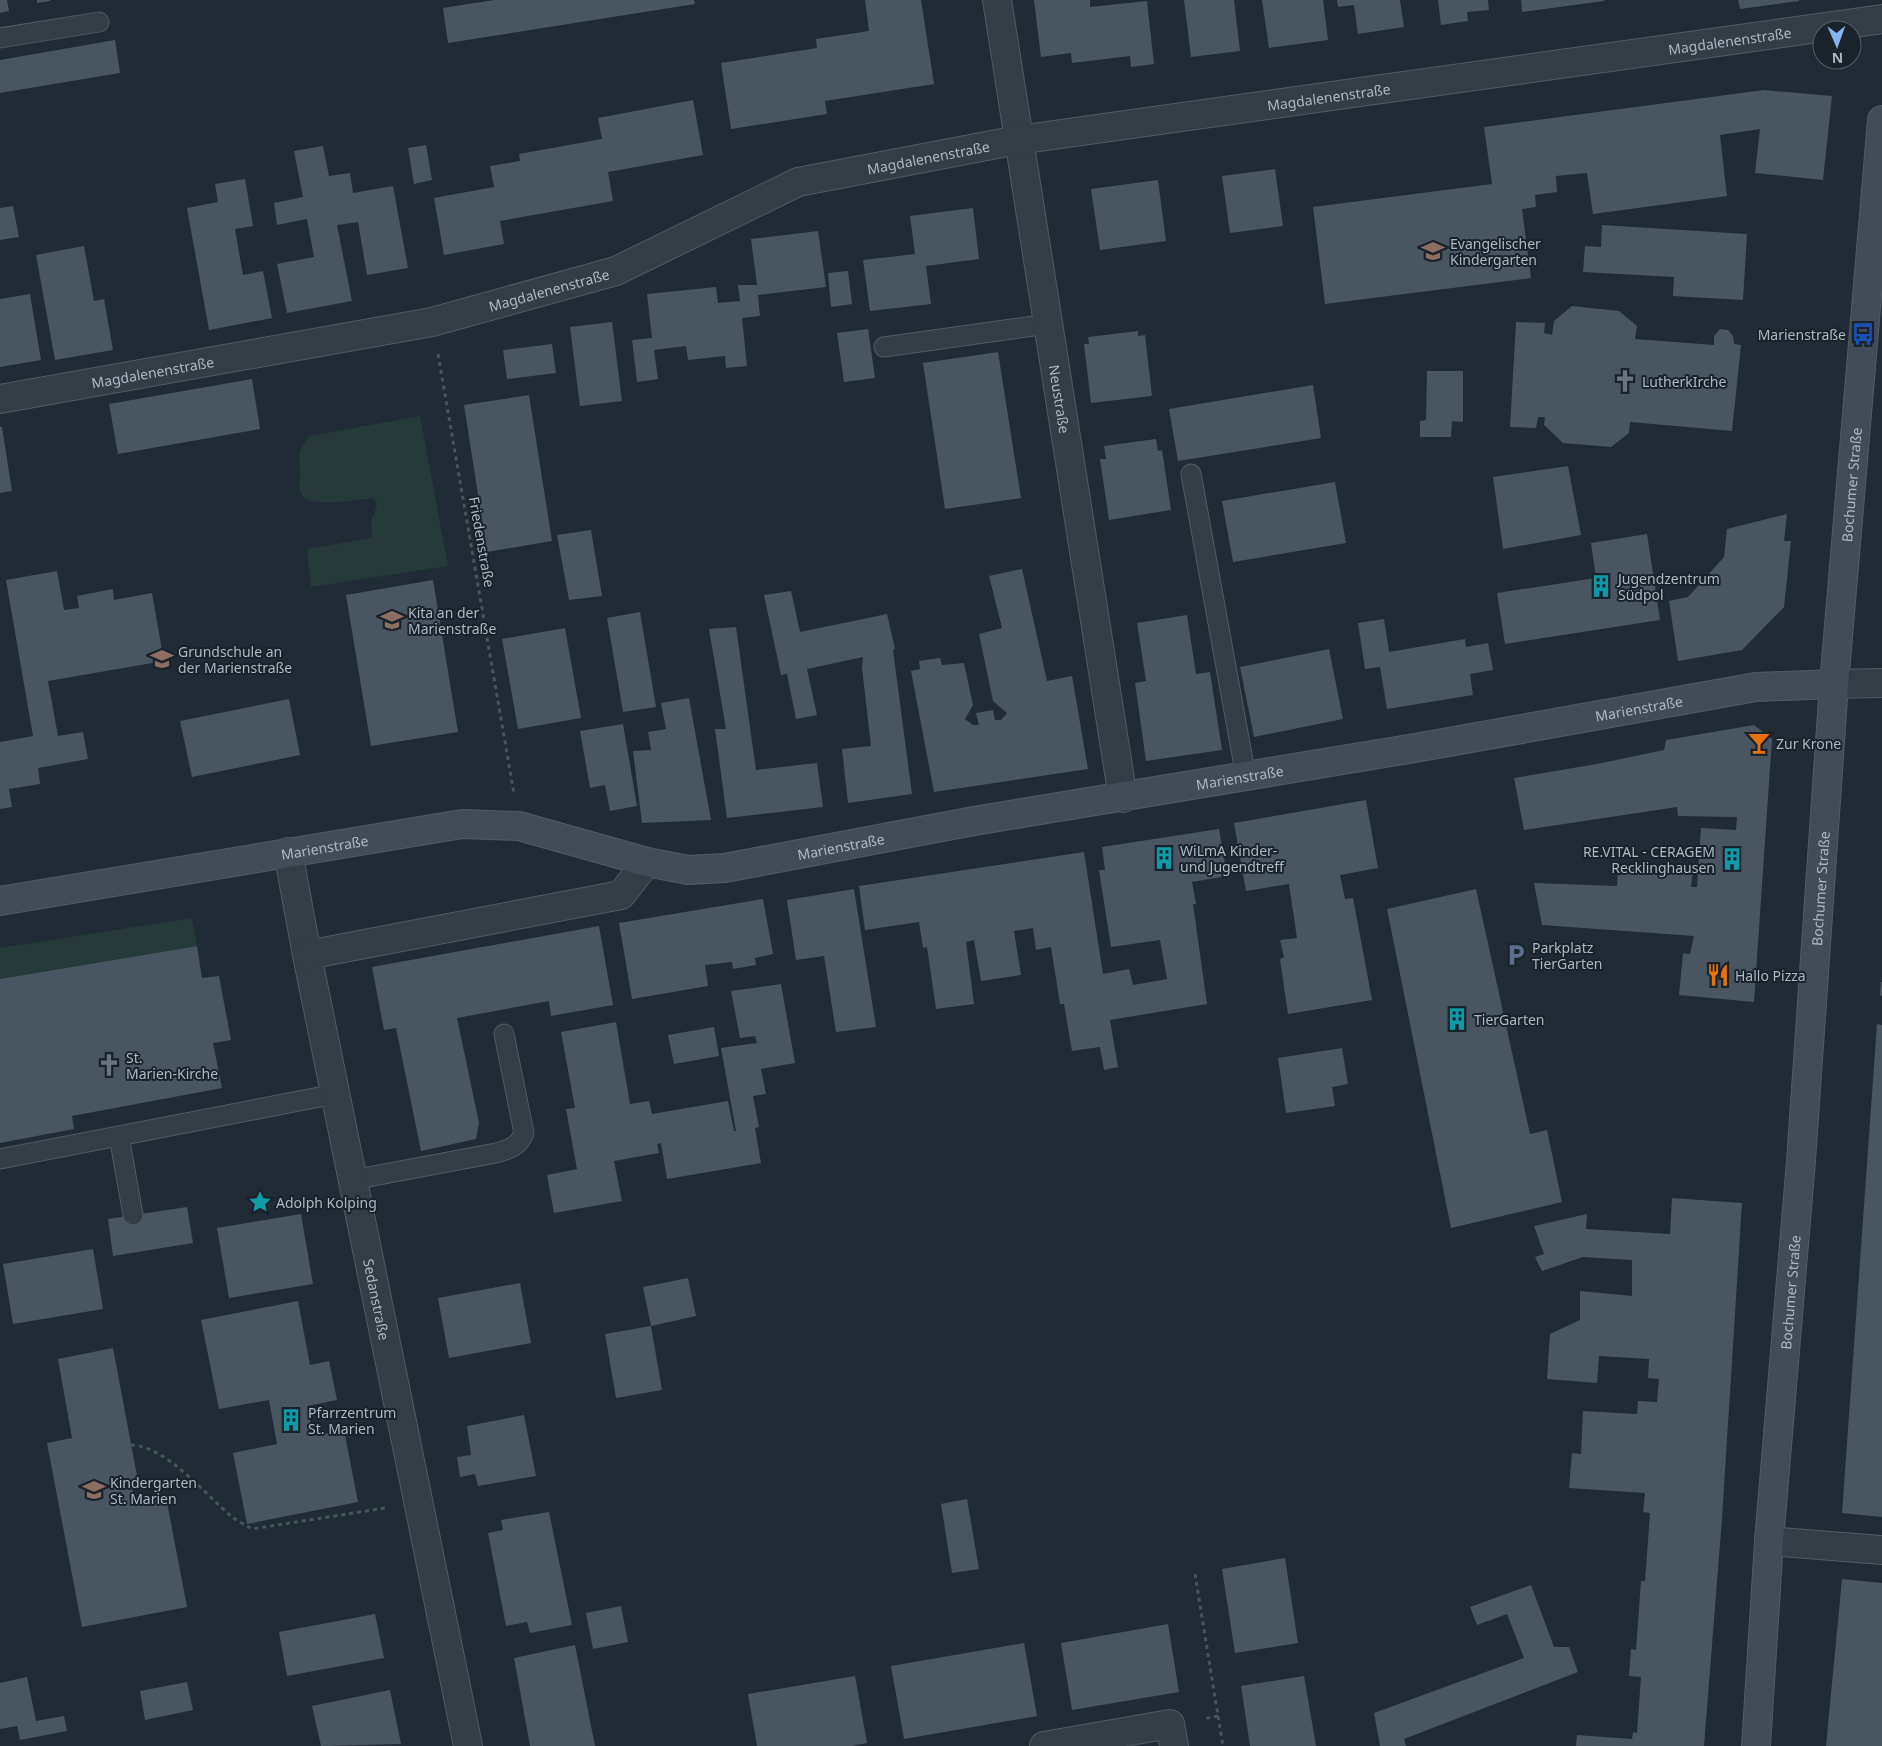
<svg xmlns="http://www.w3.org/2000/svg" width="1882" height="1746" font-family="'Noto Sans',sans-serif">
  <style>
    .green { fill: #263a39 }
    .building { fill: #495561 }
    .lines { fill: none; stroke-linecap: round; stroke-linejoin: round }
    .lane-casing { stroke: #525b64; stroke-width: 21 }
    .street-casing { stroke: #525b64; stroke-width: 30 }
    .secondary-casing { stroke: #525b64; stroke-width: 30 }
    .path { stroke: #445758; stroke-width: 3; stroke-dasharray: 4 4; stroke-linecap: butt }
    .lane { stroke: #343d46; stroke-width: 19 }
    .street { stroke: #343d46; stroke-width: 28 }
    .secondary { stroke: #424c59; stroke-width: 28 }
    .labels { text-anchor: middle; dominant-baseline: central; stroke-width: 4; stroke-linejoin: round; paint-order: stroke }
    .street-label { font-size: 14px; fill: #aeb8c3; stroke: #1a222b }
    .poi-label { font-size: 14px; fill: #aeb8c3; stroke: #1a222b; text-anchor: start }
  </style>
  <rect width="100%" height="100%" fill="#212b35"/>
  <path class="green" d="M420,416L448,566L311,587L307,549L372,538L371,522L377,505L374,498C360,499 309,509 302,495C298,489 300,479 300,472C299,453 297,452 309,436Z
    M192,918L197,946L0,979V948Z"/>
  <path class="building" d="M0,0H7L9,11L0,13Z
    M37,0H50V1L37,3Z
    M494,0H694L695,4L448,43L443,8Z
    M865,0H921L934,84L825,101L827,114L731,129L721,63L817,48L816,39L869,31Z
    M1034,0H1090V7L1147,1L1154,64L1131,67L1130,56L1072,63L1071,53L1041,57Z
    M1184,0H1234L1240,51L1191,57Z
    M1262,0H1323L1328,40L1269,48Z
    M1337,0H1400L1404,27L1358,34L1354,5L1338,7Z
    M1438,0H1488L1489,10L1467,12L1468,21L1441,25Z
    M1521,0H1604V1L1522,12Z
    M1738,0H1799V1L1740,9Z
    M115,40L120,73L0,93V60Z
    M1764,90L1832,96L1823,180L1755,173L1760,129L1720,135L1727,196L1593,214L1587,173L1556,176L1557,192L1535,195L1536,207L1522,209L1531,278L1325,304L1313,207L1492,184L1484,127Z
    M693,100L703,155L608,172L613,201L500,221L504,244L444,255L434,198L494,187L490,166L520,161L519,154L602,139L598,118Z
    M426,145L432,180L414,184L408,148Z
    M323,146L329,176L350,173L353,193L393,186L408,268L367,275L358,222L337,225L352,301L287,313L277,264L314,257L307,219L277,225L274,203L303,197L294,151Z
    M1275,169L1283,226L1230,233L1222,176Z
    M245,179L253,226L235,229L243,275L263,271L272,318L209,330L187,208L218,202L215,184Z
    M1158,180L1166,241L1100,250L1091,189Z
    M13,206L19,237L0,240V208Z
    M973,208L979,259L926,266L931,304L870,311L863,260L915,254L910,216Z
    M1602,225L1747,234L1743,300L1673,296L1674,277L1583,272L1585,246L1601,247Z
    M818,231L826,287L758,295L760,316L742,318L747,366L726,368L725,356L688,360L686,346L654,350L658,379L637,382L632,340L652,338L647,294L716,287L718,303L740,301L738,285H757L751,239Z
    M84,246L94,301L104,299L113,350L55,360L36,255Z
    M848,271L852,304L831,307L828,273Z
    M30,294L41,360L0,367V299Z
    M1572,306L1619,311L1637,326L1635,339L1714,345V336L1720,329L1728,330L1733,336L1734,344L1741,345L1732,431L1630,422L1629,433L1611,447L1563,443L1544,425L1545,417H1538L1536,428L1510,427L1516,322L1545,323L1544,333L1552,335L1554,321Z
    M612,322L622,401L580,406L570,327Z
    M868,329L875,378L844,382L837,333Z
    M1138,331V336L1145,335L1152,396L1091,403L1084,344H1089L1088,337Z
    M552,344L556,373L507,379L503,350Z
    M998,352L1021,498L945,509L923,363Z
    M1427,371H1463V422L1452,421L1451,437H1420V421L1426,420Z
    M252,379L260,429L118,454L109,404Z
    M1313,385L1321,438L1178,461L1169,409Z
    M529,395L552,541L487,552L464,405Z
    M0,427H2L12,491L0,493Z
    M1156,439L1158,451L1162,450L1171,510L1109,520L1100,459H1106L1104,446Z
    M1568,466L1581,535L1503,549L1493,477Z
    M1335,482L1346,543L1233,562L1222,501Z
    M1787,514L1784,541H1791L1784,607L1742,650L1678,661L1669,601L1688,597L1724,557L1727,529Z
    M591,530L602,596L569,600L557,535Z
    M1647,534L1660,620L1505,644L1497,593L1596,578L1591,543Z
    M1022,569L1047,681L1072,676L1088,769L934,792L911,671L920,669L919,661L940,658L942,665L964,663L973,705L965,719L973,725H979L976,713L993,710L995,720H1001L1007,713L993,701L979,634L1002,628L989,576Z
    M57,571L64,610L79,608L77,596L113,589L114,600L152,593L164,661L48,681L58,736L83,732L88,759L38,768L40,784L9,789L12,807L0,809V742L33,736L6,580Z
    M433,580L458,732L371,746L346,595Z
    M791,591L800,632L887,614L895,649L893,650L912,794L848,803L842,749L871,746L862,668L863,657L807,669L817,715L796,719L787,674L781,675L764,595Z
    M640,612L656,707L623,712L607,618Z
    M1187,615L1196,674L1210,672L1222,750L1146,761L1135,683L1146,681L1137,623Z
    M1384,619L1389,652L1465,639L1466,647L1488,643L1493,670L1470,674L1473,695L1387,709L1380,667L1365,669L1358,623Z
    M736,627L756,770L817,763L823,807L727,818L715,729H726L709,629Z
    M565,628L581,718L518,729L502,639Z
    M1329,649L1343,719L1254,737L1240,667Z
    M689,698L711,820L642,823L633,751L651,750L648,732L666,729L661,703Z
    M289,699L300,755L192,777L180,721Z
    M623,724L637,806L610,811L605,785L590,788L580,731Z
    M1754,725L1772,739L1754,1002L1679,995L1683,953L1690,954L1694,936L1542,925L1534,883L1617,886L1618,868L1635,869V864L1693,870L1691,887H1697L1701,828L1736,830L1737,817L1678,816L1677,807L1524,830L1514,778L1597,764L1664,750L1666,740Z
    M1366,800L1378,868L1340,875L1345,899L1353,898L1372,1000L1288,1014L1280,959L1284,957L1280,940L1297,938L1289,884L1246,891L1234,823Z
    M1219,829L1227,876L1192,882L1196,904H1193L1207,1004L1110,1020L1118,1067L1104,1070L1100,1047L1072,1051L1064,1004H1060L1051,947L1036,950L1033,928L1014,931L1021,975L981,981L974,940L966,942L974,1004L936,1009L927,947L923,948L919,922L865,930L859,886L1084,852L1103,974L1129,969L1133,985L1167,979L1160,940L1111,947L1099,870H1105L1102,847Z
    M854,889L876,1027L836,1032L824,956L796,960L787,900Z
    M1476,889L1530,1134L1547,1130L1562,1202L1451,1228L1387,909Z
    M763,899L773,954L755,958L756,965L733,969L732,962L705,965L708,986L632,999L619,923Z
    M599,926L613,1005L551,1016L549,1001L457,1018L479,1123L476,1139L421,1151L396,1028L384,1030L372,967Z
    M197,946L202,978L219,976L231,1040L213,1043L222,1088L72,1116L74,1129L0,1143V979Z
    M1881,982H1882V996L1880,995Z
    M781,984L795,1063L761,1069L766,1094L753,1096L759,1127L755,1128L761,1163L667,1179L661,1143L657,1144L659,1153L614,1161L622,1201L554,1213L547,1175L577,1169L566,1109L575,1108L561,1032L616,1022L630,1104L649,1101L652,1114L728,1101L734,1131H736L721,1048L757,1043L755,1036L740,1038L731,991Z
    M1877,1024L1882,1025V1517L1842,1513Z
    M714,1027L719,1056L674,1064L668,1035Z
    M1342,1048L1348,1084L1332,1087L1335,1106L1286,1113L1278,1058Z
    M1672,1198L1742,1203L1722,1519L1704,1746H1576L1577,1735L1632,1739L1633,1732L1637,1733L1641,1677L1629,1676L1631,1649L1636,1650L1641,1581H1645L1650,1513L1643,1512L1645,1493L1569,1488L1572,1453L1581,1454L1583,1411L1637,1414L1638,1401L1657,1402L1659,1379L1648,1378L1649,1359L1599,1356L1597,1383L1547,1379L1550,1334L1580,1320V1291L1632,1296V1260L1583,1257L1542,1271L1535,1257L1544,1254L1534,1226L1587,1214L1586,1229L1670,1234Z
    M187,1207L193,1243L113,1256L108,1219Z
    M301,1214L313,1284L229,1298L217,1228Z
    M93,1249L103,1309L13,1324L3,1264Z
    M688,1278L696,1316L651,1326L662,1390L616,1398L605,1334L651,1326L643,1287Z
    M520,1283L531,1343L449,1358L438,1298Z
    M298,1301L310,1365L329,1361L337,1400L307,1406L313,1436L344,1430L358,1502L247,1524L233,1453L277,1444L269,1400L219,1409L201,1320Z
    M113,1348L138,1481L131,1483L135,1503L166,1497L187,1607L82,1627L47,1443L72,1438L58,1359Z
    M524,1415L536,1476L478,1486L475,1474L460,1477L457,1457L471,1455L467,1426Z
    M967,1499L979,1569L952,1573L941,1504Z
    M549,1512L572,1625L530,1633L527,1622L506,1626L488,1533L503,1530L501,1520Z
    M1285,1558L1298,1643L1235,1653L1222,1569Z
    M1842,1579L1882,1583V1746H1826Z
    M1531,1585L1554,1647H1569L1578,1672L1404,1739L1406,1746H1380L1374,1713L1524,1658L1507,1614L1477,1625L1470,1607Z
    M621,1606L628,1642L593,1649L586,1613Z
    M375,1614L384,1658L287,1676L279,1632Z
    M1168,1624L1179,1692L1072,1710L1061,1643Z
    M1024,1643L1037,1716L904,1739L891,1666Z
    M575,1645L595,1746H530L514,1658Z
    M855,1676L867,1743L851,1746H757L748,1694Z
    M1304,1676L1316,1746H1250L1241,1686Z
    M27,1677L36,1721L64,1716L67,1731L20,1740L17,1726L0,1729V1683Z
    M187,1682L193,1710L145,1720L140,1691Z
    M390,1690L401,1744L321,1746L312,1706Z"/>
  <g class="lines">
    <defs>
      <path id="lane" d="M0,38L99,22
        M884,347L1048,324
        M1191,474L1246,777
        M119,1136L133,1215
        M0,1159L335,1094
        M352,1180L496,1153C510,1149 519,1146 524,1133L504,1034"/>
      <g id="street">
        <path id="s1" d="M997,0L1123,798"/>
        <path id="s2" d="M0,399L432,322L616,271L798,182L1018,140L1882,19"/>
        <path d="M1834,684L1882,683"/>
        <path id="s3" d="M288,852L307,955L468,1746"/>
        <path d="M307,955L621,895L647,862"/>
        <path d="M1769,1541L1882,1550"/>
        <path d="M1044,1746L1170,1724L1174,1746"/>
      </g>
      <g id="secondary">
        <path id="s4" d="M0,901L462,824L519,826L647,862L688,870L725,868L974,821L1415,748L1756,687L1834,684"/>
        <path id="s5" d="M1756,1746L1769,1541L1801,1161L1834,684L1882,120"/>
      </g>
    </defs>
    <use href="#lane" class="lane-casing"/>
    <use href="#street" class="street-casing"/>
    <use href="#secondary" class="secondary-casing"/>
    <path class="path" d="M438,354L514,794
      M131,1445C165,1445 207,1496 231,1516C237,1521 245,1525 252,1529L385,1508
      M1195,1574L1218,1716L1203,1719
      M1218,1716L1223,1746"/>
    <use href="#lane" class="lane"/>
    <use href="#street" class="street"/>
    <use href="#secondary" class="secondary"/>
  </g>
  <defs>
    <symbol id="school-bare" viewBox="-9 -9 18 18"><path d="M0-5L7-2L0 1L-7-2ZM-4 1L0 2.5L4 1V4Q0 6-4 4Z" fill="#8d6e63" stroke="#1a222b" stroke-width="2.5" paint-order="stroke"/></symbol>
    <symbol id="bus-bare" viewBox="-9 -9 18 18"><path d="M-5-6H5V4H4V6H2V4H-2V6H-4V4H-5ZM-3.5-4V0h7V-4ZM-3.5 1.2v1.5H-2V1.2ZM2 1.2v1.5H3.5V1.2Z" fill="#1a4fb4" stroke="#1a222b" stroke-width="2.5" paint-order="stroke"/></symbol>
    <symbol id="church-bare" viewBox="-9 -9 18 18"><path d="M-1.2-6h2.4v3.5h3.3v2.4h-3.3V6h-2.4V-.1h-3.3v-2.4h3.3Z" fill="#6b7280" stroke="#1a222b" stroke-width="2.5" paint-order="stroke"/></symbol>
    <symbol id="building-bare" viewBox="-9 -9 18 18"><path d="M-4-6H4V6H1V3H-1V6H-4ZM-2.5-4.3h1.7v1.8h-1.7ZM.8-4.3h1.7v1.8H.8ZM-2.5-1h1.7V.8h-1.7ZM.8-1h1.7V.8H.8Z" fill="#0f9aa8" stroke="#1a222b" stroke-width="2.5" paint-order="stroke"/></symbol>
    <symbol id="bar-bare" viewBox="-9 -9 18 18"><path d="M-6-5H6L.8 .8V4.5H3.5V6h-7V4.5H-.8V.8Z" fill="#e8710a" stroke="#1a222b" stroke-width="2.5" paint-order="stroke"/></symbol>
    <symbol id="parking-bare" viewBox="-9 -9 18 18"><path d="M-3.5-5.5H1a3.5 3.5 0 0 1 0 7H-1V5.5H-3.5ZM-1-3.4V-.6H.8a1.4 1.4 0 0 0 0-2.8Z" fill="#5c6f8a" stroke="#1a222b" stroke-width="2.5" paint-order="stroke"/></symbol>
    <symbol id="restaurant-bare" viewBox="-9 -9 18 18"><path d="M-5-6h1v4h1v-4h1v4h1v-4h1v5L-1.5 .5V6h-2V.5L-5-1ZM5-6V6H3V1.5H1.5Q1.5-4 5-6Z" fill="#e8710a" stroke="#1a222b" stroke-width="2.5" paint-order="stroke"/></symbol>
    <symbol id="sight-bare" viewBox="-9 -9 18 18"><path d="M0-6L1.8-2.2L6-1.7L2.9 1.2L3.7 5.4L0 3.3L-3.7 5.4L-2.9 1.2L-6-1.7L-1.8-2.2Z" fill="#0f9aa8" stroke="#1a222b" stroke-width="2.5" paint-order="stroke"/></symbol>
  </defs>
  <g fill-rule="evenodd">
    <use href="#school-bare" x="1417" y="235" width="32" height="32"/>
    <use href="#bus-bare" x="1847" y="318" width="32" height="32"/>
    <use href="#church-bare" x="1609" y="365" width="32" height="32"/>
    <use href="#building-bare" x="1585" y="570" width="32" height="32"/>
    <use href="#school-bare" x="376" y="604" width="32" height="32"/>
    <use href="#school-bare" x="146" y="643" width="32" height="32"/>
    <use href="#bar-bare" x="1743" y="727" width="32" height="32"/>
    <use href="#building-bare" x="1148" y="842" width="32" height="32"/>
    <use href="#building-bare" x="1716" y="843" width="32" height="32"/>
    <use href="#parking-bare" x="1500" y="939" width="32" height="32"/>
    <use href="#restaurant-bare" x="1702" y="959" width="32" height="32"/>
    <use href="#building-bare" x="1441" y="1003" width="32" height="32"/>
    <use href="#church-bare" x="93" y="1049" width="32" height="32"/>
    <use href="#sight-bare" x="244" y="1186" width="32" height="32"/>
    <use href="#building-bare" x="275" y="1404" width="32" height="32"/>
    <use href="#school-bare" x="78" y="1474" width="32" height="32"/>
  </g>
  <g class="labels">
    <g class="street-label">
      <text stroke="none"><textPath href="#s2" startOffset="1775">Magdalenenstraße</textPath></text>
      <text stroke="none"><textPath href="#s2" startOffset="1370">Magdalenenstraße</textPath></text>
      <text stroke="none"><textPath href="#s2" startOffset="965">Magdalenenstraße</textPath></text>
      <text stroke="none"><textPath href="#s2" startOffset="560">Magdalenenstraße</textPath></text>
      <text stroke="none"><textPath href="#s2" startOffset="155">Magdalenenstraße</textPath></text>
      <text stroke="none"><textPath href="#s1" startOffset="404">Neustraße</textPath></text>
      <text stroke="none"><textPath href="#s5" startOffset="1265">Bochumer Straße</textPath></text>
      <text transform="translate(482 542) rotate(80)">Friedenstraße</text>
      <text stroke="none"><textPath href="#s4" startOffset="1665">Marienstraße</textPath></text>
      <text stroke="none"><textPath href="#s4" startOffset="1260">Marienstraße</textPath></text>
      <text stroke="none"><textPath href="#s4" startOffset="329">Marienstraße</textPath></text>
      <text stroke="none"><textPath href="#s4" startOffset="855">Marienstraße</textPath></text>
      <text stroke="none"><textPath href="#s5" startOffset="860">Bochumer Straße</textPath></text>
      <text stroke="none"><textPath href="#s5" startOffset="455">Bochumer Straße</textPath></text>
      <text stroke="none"><textPath href="#s3" startOffset="456">Sedanstraße</textPath></text>
    </g>
    <g class="poi-label">
      <text x="1450" y="243">Evangelischer<tspan x="1450" dy="16">Kindergarten</tspan></text>
      <text x="1846" y="334" text-anchor="end">Marienstraße</text>
      <text x="1642" y="381">LutherkIrche</text>
      <text x="1618" y="578">Jugendzentrum<tspan x="1618" dy="16">Südpol</tspan></text>
      <text x="408" y="612">Kita an der<tspan x="408" dy="16">Marienstraße</tspan></text>
      <text x="178" y="651">Grundschule an<tspan x="178" dy="16">der Marienstraße</tspan></text>
      <text x="1776" y="743">Zur Krone</text>
      <text x="1180" y="850">WiLmA Kinder-<tspan x="1180" dy="16">und Jugendtreff</tspan></text>
      <text x="1715" y="851" text-anchor="end">RE.VITAL - CERAGEM<tspan x="1715" dy="16">Recklinghausen</tspan></text>
      <text x="1532" y="947">Parkplatz<tspan x="1532" dy="16">TierGarten</tspan></text>
      <text x="1735" y="975">Hallo Pizza</text>
      <text x="1474" y="1019">TierGarten</text>
      <text x="126" y="1057">St.<tspan x="126" dy="16">Marien-Kirche</tspan></text>
      <text x="276" y="1202">Adolph Kolping</text>
      <text x="308" y="1412">Pfarrzentrum<tspan x="308" dy="16">St. Marien</tspan></text>
      <text x="110" y="1482">Kindergarten<tspan x="110" dy="16">St. Marien</tspan></text>
    </g>
  </g>
  <g transform="translate(1837 45) rotate(178)"><circle r="24" fill="#1a222b" stroke="#555e68"/>
  <path d="M0-4L9 19L0 12L-9 19Z" fill="#85b5f1"/>
  <text y="-8" font-size="14" font-weight="bold" text-anchor="middle" fill="#aeb8c3">N</text>
  </g>
</svg>
